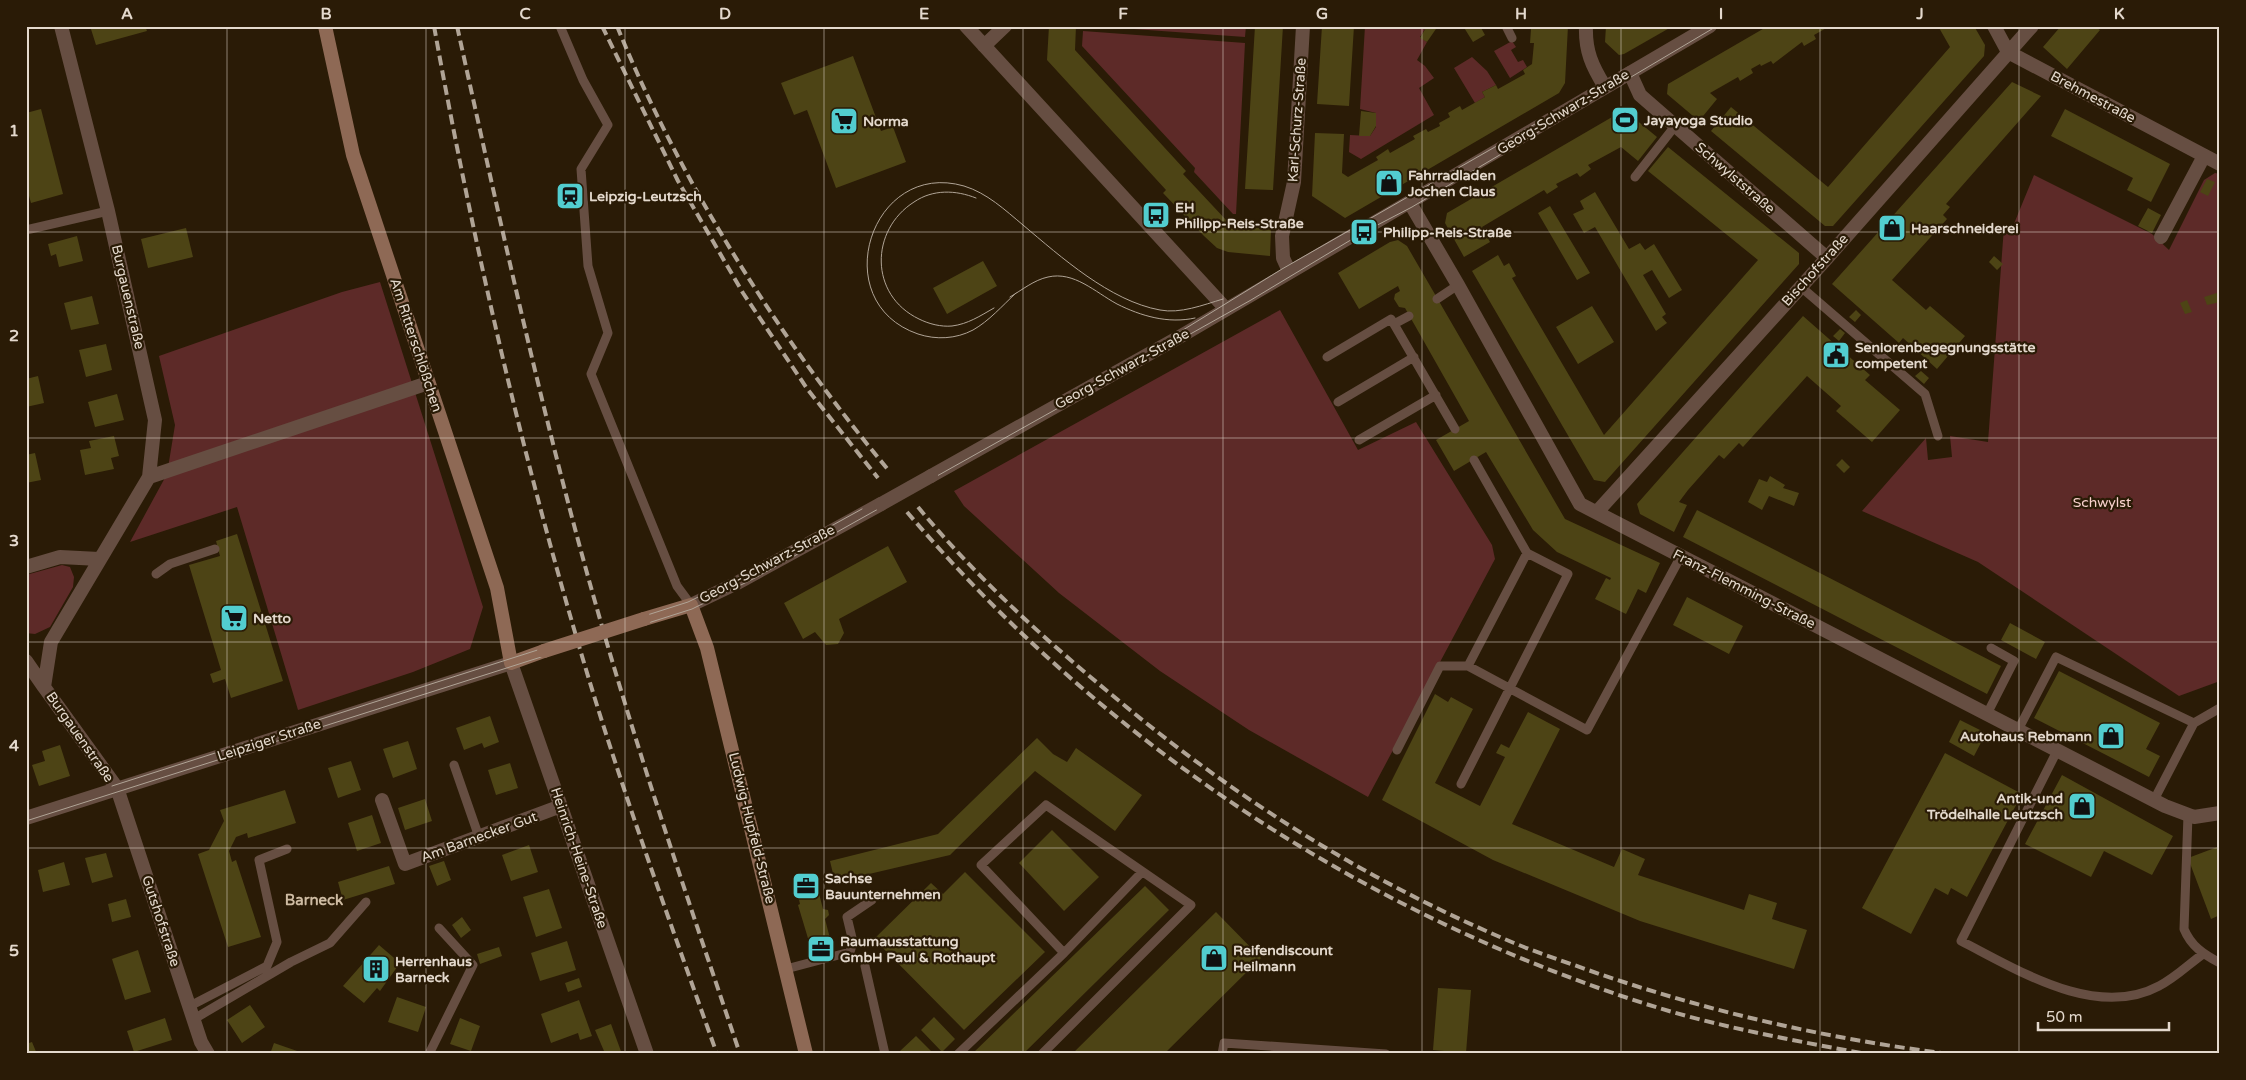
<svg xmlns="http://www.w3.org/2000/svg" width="2246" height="1080" font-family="'Varela Round',sans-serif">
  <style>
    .green { fill: #5d2a28 }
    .building { fill: #4d4415 }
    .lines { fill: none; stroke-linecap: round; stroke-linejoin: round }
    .service { stroke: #664e42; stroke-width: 9 }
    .minor { stroke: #664e42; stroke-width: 14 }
    .tertiary { stroke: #664e42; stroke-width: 14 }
    .secondary { stroke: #8e6955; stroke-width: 14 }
    .tram { stroke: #b0a496; stroke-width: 1 }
    .rail { stroke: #b0a496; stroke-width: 4; stroke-dasharray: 10 5; stroke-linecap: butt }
    .tertiary-bridge { stroke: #664e42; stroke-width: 14 }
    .secondary-bridge { stroke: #8e6955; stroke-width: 14 }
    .grid { fill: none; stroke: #e4d9cd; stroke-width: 1; stroke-opacity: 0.55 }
    .labels { text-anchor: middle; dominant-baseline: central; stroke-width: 4.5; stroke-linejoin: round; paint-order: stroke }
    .street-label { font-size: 14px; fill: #e4d9cd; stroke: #2a1b06 }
    .poi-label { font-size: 14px; font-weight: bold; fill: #e4d9cd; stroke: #2a1b06; text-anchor: start }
    .park-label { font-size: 14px; fill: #f9d1cd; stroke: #2a1b06 }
    .neighbourhood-label { font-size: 15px; font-weight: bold; fill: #cebba2; stroke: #2a1b06 }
    .neatline { fill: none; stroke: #e4d9cd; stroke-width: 2 }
    .grid-label { font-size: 16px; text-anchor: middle; font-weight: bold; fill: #e4d9cd }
  </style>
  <rect width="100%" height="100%" fill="#2a1b06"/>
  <path class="green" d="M1092,26H1246L1245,37Z
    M1365,26H1427L1420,37L1427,42L1417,60L1425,66L1434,78L1419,88L1434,115L1361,159L1349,152L1350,135L1370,136L1376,127V113L1360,109Z
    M1083,31L1245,43L1236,214H1233L1194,172L1195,168L1082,46Z
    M1512,41L1516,47L1511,50L1518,62L1523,60L1527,67L1510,78L1494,51Z
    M1472,57L1487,71L1496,85L1482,92L1485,97L1475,103L1454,68Z
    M2215,173L2220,174V681L2179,696L1978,562L1862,511L1926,438L1928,460L1952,457L1950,436L1988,442L2004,227L2011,231L2034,175L2152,234L2169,250L2204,180Z
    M380,282L483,607L470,649L413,672L298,710L237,507L130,542L167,474L175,425L159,356L342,292Z
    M1280,310L1358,450L1416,422L1492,545L1495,559L1368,797L1249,730L1160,671L1059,593L964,506L954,491Z
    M62,565L70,567L74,577L73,587L50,627L35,634L26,633V575Z"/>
  <path class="building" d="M90,26H145L147,31L96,45Z
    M1049,26H1076L1075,50L1186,171L1183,174L1227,221L1237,226L1271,229L1270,256L1228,252L1217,248L1204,236L1163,193L1166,190L1047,60Z
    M1255,26H1283L1273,190L1245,189Z
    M1322,26H1354L1349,106L1317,104Z
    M1427,26H1438L1427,42L1420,38Z
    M1463,26H1480L1485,35L1473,42Z
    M1535,26H1568L1565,83L1559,93L1345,218L1312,196L1315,133L1344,134L1342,173L1348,177L1378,160L1376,157L1388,149L1390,153L1415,139L1413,136L1426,129L1428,132L1440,126L1439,123L1450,117L1448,113L1460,106L1462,110L1485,97L1482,92L1496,85L1498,89L1525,74L1523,70L1532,64L1534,43H1530L1531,29H1534Z
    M1606,26H1673L1624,54L1619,55L1605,42Z
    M1768,26H1830L1814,35L1816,39L1804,46L1802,42L1773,64L1771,61L1761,66L1760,64L1751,69L1753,73L1740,81L1738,77L1710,93L1717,99L1699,121L1667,94L1668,84Z
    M1938,26H1974L1985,45L1984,56L1833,226H1825L1711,131L1731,107L1828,187L1950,47Z
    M2061,26H2099L2097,28L2100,30L2067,69L2043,47Z
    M853,56L881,131L893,127L906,162L836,188L807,110L794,115L781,83Z
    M2012,82L2041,96L1946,204L1950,207L1943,215L1947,219L1892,280L1926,310L1930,306L1965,336L1937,369L1903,338L1899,343L1832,284Z
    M41,109L63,194L31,203L26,185V113Z
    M2065,109L2170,164L2151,202L2127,190L2133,178L2051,136Z
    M1361,111L1376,113V126L1370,136H1359Z
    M1619,113L1629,114L1657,137L1638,161L1621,147L1588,165L1591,169L1580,177L1577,173L1556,184L1558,187L1547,194L1544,190L1482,227L1490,242L1464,257L1445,223L1447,213Z
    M1668,147L1799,253V264L1605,482L1594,480L1472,271L1498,255L1504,266L1509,263L1516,276L1512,278L1604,435L1758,260L1648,171Z
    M2207,179L2215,182L2208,196L2200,192Z
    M1595,192L1629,249L1640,243L1645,250L1654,244L1682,290L1669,298L1652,270L1643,275L1666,314L1662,317L1667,323L1656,331L1595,227L1584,233L1573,214L1584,209L1580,201Z
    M1550,206L1590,273L1577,280L1538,213Z
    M2148,208L2161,215L2152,233L2138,226Z
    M186,228L193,257L148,268L141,239Z
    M77,236L83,261L59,267L56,254L51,256L48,244Z
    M1398,240L1407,246L1565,519L1660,563L1646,593L1638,589L1626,614L1595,599L1606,578L1610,580L1611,578L1557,552L1533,530L1486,452L1454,471L1436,440L1469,421L1405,308L1399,307L1394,299L1395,294L1400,291L1398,286L1359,309L1338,273L1390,242Z
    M1994,256L2003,264L1997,270L1989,262Z
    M983,261L997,286L947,314L933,288Z
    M2220,292V302L2207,305L2204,297Z
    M92,296L99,324L71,330L64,303Z
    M2187,300L2192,312L2185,314L2180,303Z
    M1592,306L1614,342L1578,364L1556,327Z
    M1856,310L1861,315L1855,322L1849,317Z
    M1803,316L1870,375L1865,380L1900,410L1872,442L1836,411L1841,406L1807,376L1743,447L1739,443L1724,459L1719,455L1688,490L1679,502L1687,505L1674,532L1640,514L1637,504Z
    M1840,329L1845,333L1839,341L1833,336Z
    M106,344L112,370L86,377L79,350Z
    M1921,371L1929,378L1924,384L1915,376Z
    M38,376L44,403L26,407V379Z
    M117,394L124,420L95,427L88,402Z
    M114,436L119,456L111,458L114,469L85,475L80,450L91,448L89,441Z
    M35,453L41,480L26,483V455Z
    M1842,459L1850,467L1844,473L1836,465Z
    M1770,476L1785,485L1783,488L1799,493L1794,506L1769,496L1762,510L1748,502L1759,479L1767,482Z
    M1697,510L2001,666L1987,694L1683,537Z
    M237,534L283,681L231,698L225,679L213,683L210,674L221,670L189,565L220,556L216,541Z
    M888,546L907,582L839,619L844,633L838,644L826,645L815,632L803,639L784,603Z
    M1687,597L1743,626L1729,654L1673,625Z
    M2010,623L2045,642L2036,659L2001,640Z
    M2059,671L2160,723L2146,749L2160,756L2149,777L2034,718Z
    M1435,694L1448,702L1451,697L1473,709L1435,783L1480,806L1505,757L1496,753L1501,744L1509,748L1528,712L1560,729L1512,824L1614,867L1622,849L1645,859L1638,875L1744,910L1749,894L1777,903L1772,919L1807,930L1794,969L1640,921L1493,860L1382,800Z
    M490,716L499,742L484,748L482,743L464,750L456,728Z
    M1960,720L1986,733L1974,756L1949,742Z
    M1037,738L1053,754L1067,762L1076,748L1142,795L1115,831L1035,771L950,855L835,882L830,861L938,834Z
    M408,741L417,769L393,778L383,749Z
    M60,745L70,776L39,786L32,765L45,761L42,751Z
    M1945,753L2022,794L1967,897L1951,888L1948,895L1935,888L1911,934L1862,908Z
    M351,761L361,790L338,798L328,768Z
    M510,763L518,788L496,795L488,770Z
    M2062,775L2173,836L2152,875L2104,851L2091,877L2025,844Z
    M285,790L296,823L248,838L247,833L236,837L229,851L232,862L236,860L261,937L228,947L198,854L209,850L224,821L220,810Z
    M425,799L432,821L405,830L398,808Z
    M372,815L381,843L357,851L348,823Z
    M1052,830L1099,877L1064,911L1019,863Z
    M529,845L538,872L511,881L502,855Z
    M2220,846V915L2211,919L2188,858Z
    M106,853L113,877L92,883L85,858Z
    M444,861L451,880L437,886L429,866Z
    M64,862L70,885L43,892L38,870Z
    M389,866L395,884L343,900L338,882Z
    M965,872L1045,952L964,1030L874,939L931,883L943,894Z
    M815,878L823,909L828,910L829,915L825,919L833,950L813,955L798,905L800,904L795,883Z
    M1145,886L1169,910L1023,1054H972Z
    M549,889L562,928L536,937L523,897Z
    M126,899L131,917L112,922L108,904Z
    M1216,912L1261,958L1164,1054H1072Z
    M462,917L471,930L461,938L452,925Z
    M567,941L576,970L540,981L531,953Z
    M379,945L400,963L380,991L377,988L364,1003L343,986Z
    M499,947L502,956L480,964L477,954Z
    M138,950L151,992L125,1000L112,959Z
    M579,978L582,987L568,992L565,983Z
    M1438,988L1471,990L1466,1053L1433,1050Z
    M397,997L426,1007L418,1032L388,1022Z
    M579,1000L592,1036L580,1040L578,1033L551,1043L541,1014Z
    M250,1005L265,1027L242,1043L227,1020Z
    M934,1017L955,1039L942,1052L921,1030Z
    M165,1018L172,1040L134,1052L127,1031Z
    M460,1018L480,1026L471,1051L450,1044Z
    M611,1024L622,1054H598L604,1051L595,1030Z
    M916,1036L934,1054H900L899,1052Z
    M32,1042L37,1054H26V1044Z
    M274,1043L300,1052L299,1054H270Z"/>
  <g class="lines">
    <path class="service" d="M560,26L583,80L608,125L581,169L588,266L608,333L591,374L677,586L691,605
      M1506,26L1512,38
      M1635,177L1675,126
      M26,230L108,211
      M1801,287L1925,394L1938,436
      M1437,299L1458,285
      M1394,324L1409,316
      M1327,357L1391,319L1455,429
      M1338,402L1414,357
      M1359,440L1436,395
      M156,574L170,564L215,549
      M1468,666L1527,553
      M1987,714L2014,661L1991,648
      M2018,730L2056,657L2194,723
      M1397,750L1440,666H1468L1587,730L1681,556
      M2057,751L1961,941C2018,970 2096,1020 2159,986C2175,978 2189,964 2203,954
      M454,765L479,837
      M1461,784L1568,574L1527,553L1474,460
      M2154,800L2194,723L2220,708
      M2188,815L2184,929C2191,946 2203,954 2220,963
      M1064,953L1142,872
      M865,966L885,1054
      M786,969L850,952L853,942L847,917L872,900
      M190,1006L267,966L277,942L259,860L287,849
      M194,1019L291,962L330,943L366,902
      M429,1054L473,965L439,928
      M958,1054L1064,953L981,865L1046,805L1191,905L1042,1054
      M1222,1054L1224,1043L1386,1054"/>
    <path class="minor" d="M61,26L108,211L155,420L149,477L51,642L44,687L117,788L201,1042L208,1054
      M966,26L1226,309
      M1586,26C1585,51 1592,66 1605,87
      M1994,26L2008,52L2220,164
      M984,46L1005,26
      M1630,73L1640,95L1827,258
      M1410,203L1458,285L1580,504L2165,806L2194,817L2220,813
      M2161,237L2204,156
      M1289,271L1283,258L1282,236L1294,182L1303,26
      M149,477L428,383
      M1597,512L1827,258L2032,26
      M26,567L60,557L99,559
      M26,661L44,687
      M511,663L647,1054
      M382,800L405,864L561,806"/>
    <path class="tertiary" d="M931,476L1181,336L1710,26
      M691,605L737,583L881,504
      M26,818L511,663"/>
    <path class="secondary" d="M325,26L353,155L497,588L511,663L544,651
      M644,619L691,605L707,648L806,1054"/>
    <path class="tram" d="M976,198C956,190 933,189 914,202C870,230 869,295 919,319C929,324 941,327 952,326C968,324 980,316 994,308
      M1016,293C1002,306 989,321 973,330C956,339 936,340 918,334C825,302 871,159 964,186C987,193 1005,210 1023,225C1061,257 1110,301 1160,310C1180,314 1203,305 1223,299
      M1010,297C1022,290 1034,280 1048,277C1074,271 1095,292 1117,304C1141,316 1168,324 1195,318
      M1170,338L1282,269L1563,108
      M290,729L688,602L735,579L862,509
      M112,786L259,739
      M26,821L692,609L755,578L1251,300L1364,232L1412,207L1717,26"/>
    <path class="rail" d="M434,26C475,253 527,478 595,699C632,818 675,936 717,1054
      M457,26C506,248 554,470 620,687C657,810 699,932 740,1054
      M602,26L678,181L743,293L808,390L878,478
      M617,26C680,182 782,343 890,472
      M918,507C975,576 1043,638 1112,695C1233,797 1368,882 1514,943C1538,953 1563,961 1588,970C1705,1011 1827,1039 1950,1054
      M907,512C1103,742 1359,912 1646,1004C1718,1027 1792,1040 1866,1054"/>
    <path class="tertiary-bridge" d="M881,504L931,476"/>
    <path class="secondary-bridge" d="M544,651L644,619"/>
  </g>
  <path class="grid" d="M227,26V1054M426,26V1054M625,26V1054M824,26V1054M1023,26V1054M1223,26V1054M1422,26V1054M1621,26V1054M1820,26V1054M2019,26V1054M26,232H2220M26,438H2220M26,642H2220M26,848H2220"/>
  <defs>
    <symbol id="stadium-square" viewBox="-11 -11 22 22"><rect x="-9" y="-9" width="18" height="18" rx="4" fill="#52cdcf" stroke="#2a1b06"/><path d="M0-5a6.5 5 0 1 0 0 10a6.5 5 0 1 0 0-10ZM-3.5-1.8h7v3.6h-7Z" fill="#111"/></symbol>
    <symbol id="supermarket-square" viewBox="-11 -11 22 22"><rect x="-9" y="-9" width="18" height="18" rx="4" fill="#52cdcf" stroke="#2a1b06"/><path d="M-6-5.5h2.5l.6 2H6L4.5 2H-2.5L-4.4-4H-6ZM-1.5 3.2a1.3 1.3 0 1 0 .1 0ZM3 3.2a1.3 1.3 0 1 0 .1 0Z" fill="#111"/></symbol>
    <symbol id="shop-square" viewBox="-11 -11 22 22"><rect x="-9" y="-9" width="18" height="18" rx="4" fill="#52cdcf" stroke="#2a1b06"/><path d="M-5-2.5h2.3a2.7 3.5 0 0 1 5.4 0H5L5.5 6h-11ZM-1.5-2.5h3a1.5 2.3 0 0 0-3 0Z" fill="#111"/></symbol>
    <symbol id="station-square" viewBox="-11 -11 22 22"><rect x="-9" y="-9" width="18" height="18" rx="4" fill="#52cdcf" stroke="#2a1b06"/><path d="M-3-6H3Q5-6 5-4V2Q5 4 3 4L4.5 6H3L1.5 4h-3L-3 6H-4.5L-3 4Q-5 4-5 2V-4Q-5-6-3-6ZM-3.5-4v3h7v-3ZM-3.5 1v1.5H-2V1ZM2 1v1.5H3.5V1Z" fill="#111"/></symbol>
    <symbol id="bus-square" viewBox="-11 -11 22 22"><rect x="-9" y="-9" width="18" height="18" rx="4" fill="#52cdcf" stroke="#2a1b06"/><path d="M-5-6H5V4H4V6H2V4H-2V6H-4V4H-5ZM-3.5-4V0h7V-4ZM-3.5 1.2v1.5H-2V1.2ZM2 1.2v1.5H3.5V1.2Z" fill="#111"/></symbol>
    <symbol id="civic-square" viewBox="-11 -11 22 22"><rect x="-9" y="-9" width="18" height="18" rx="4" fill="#52cdcf" stroke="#2a1b06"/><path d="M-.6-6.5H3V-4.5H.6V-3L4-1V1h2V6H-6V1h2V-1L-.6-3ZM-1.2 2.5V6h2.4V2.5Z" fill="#111"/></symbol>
    <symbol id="office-square" viewBox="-11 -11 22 22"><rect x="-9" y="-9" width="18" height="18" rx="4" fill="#52cdcf" stroke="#2a1b06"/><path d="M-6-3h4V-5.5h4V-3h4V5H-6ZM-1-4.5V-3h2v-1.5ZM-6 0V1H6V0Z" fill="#111"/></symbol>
    <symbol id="building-square" viewBox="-11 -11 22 22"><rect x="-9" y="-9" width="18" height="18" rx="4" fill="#52cdcf" stroke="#2a1b06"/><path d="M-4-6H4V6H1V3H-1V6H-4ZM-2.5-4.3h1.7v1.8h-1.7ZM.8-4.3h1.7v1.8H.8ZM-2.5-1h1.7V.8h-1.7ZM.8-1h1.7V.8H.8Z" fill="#111"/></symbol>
  </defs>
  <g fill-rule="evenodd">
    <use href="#stadium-square" x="1609" y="104" width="32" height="32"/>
    <use href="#supermarket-square" x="828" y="105" width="32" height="32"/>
    <use href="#shop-square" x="1373" y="167" width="32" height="32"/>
    <use href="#station-square" x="554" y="180" width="32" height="32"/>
    <use href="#bus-square" x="1140" y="199" width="32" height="32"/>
    <use href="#shop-square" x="1876" y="212" width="32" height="32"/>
    <use href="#bus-square" x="1348" y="216" width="32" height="32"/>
    <use href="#civic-square" x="1820" y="339" width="32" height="32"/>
    <use href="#supermarket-square" x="218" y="602" width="32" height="32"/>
    <use href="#shop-square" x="2095" y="720" width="32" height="32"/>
    <use href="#shop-square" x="2066" y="790" width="32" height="32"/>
    <use href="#office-square" x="790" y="870" width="32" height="32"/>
    <use href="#office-square" x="805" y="933" width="32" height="32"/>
    <use href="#shop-square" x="1198" y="942" width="32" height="32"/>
    <use href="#building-square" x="360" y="953" width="32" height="32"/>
  </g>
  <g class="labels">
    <g class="street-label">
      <text transform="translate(2093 97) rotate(28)">Brehmestraße</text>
      <text transform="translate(1563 112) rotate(-31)">Georg-Schwarz-Straße</text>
      <text transform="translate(1297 120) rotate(-86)">Karl-Schurz-Straße</text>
      <text transform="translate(1735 178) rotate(41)">Schwylststraße</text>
      <text transform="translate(1815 270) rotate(-48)">Bischofstraße</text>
      <text transform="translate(128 297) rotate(77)">Burgauenstraße</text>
      <text transform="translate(416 345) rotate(72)">Am Ritterschlößchen</text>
      <text transform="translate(1122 369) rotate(-29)">Georg-Schwarz-Straße</text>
      <text transform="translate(767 564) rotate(-28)">Georg-Schwarz-Straße</text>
      <text transform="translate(1744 589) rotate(27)">Franz-Flemming-Straße</text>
      <text transform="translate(80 737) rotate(55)">Burgauenstraße</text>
      <text transform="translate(269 740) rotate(-18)">Leipziger Straße</text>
      <text transform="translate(752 828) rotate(76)">Ludwig-Hupfeld-Straße</text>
      <text transform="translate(479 837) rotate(-20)">Am Barnecker Gut</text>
      <text transform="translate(579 858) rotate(71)">Heinrich-Heine-Straße</text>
      <text transform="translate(161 921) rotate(72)">Gutshofstraße</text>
    </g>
    <g class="poi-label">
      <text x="1644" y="120">Jayayoga Studio</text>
      <text x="863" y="121">Norma</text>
      <text x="1408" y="175">Fahrradladen<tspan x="1408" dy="16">Jochen Claus</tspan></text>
      <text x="589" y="196">Leipzig-Leutzsch</text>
      <text x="1175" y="207">EH<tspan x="1175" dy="16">Philipp-Reis-Straße</tspan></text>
      <text x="1911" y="228">Haarschneiderei</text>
      <text x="1383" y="232">Philipp-Reis-Straße</text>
      <text x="1855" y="347">Seniorenbegegnungsstätte<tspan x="1855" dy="16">competent</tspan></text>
      <text x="253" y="618">Netto</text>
      <text x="2092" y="736" text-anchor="end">Autohaus Rebmann</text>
      <text x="2063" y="798" text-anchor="end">Antik-und<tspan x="2063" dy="16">Trödelhalle Leutzsch</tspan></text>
      <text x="825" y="878">Sachse<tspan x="825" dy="16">Bauunternehmen</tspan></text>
      <text x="840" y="941">Raumausstattung<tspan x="840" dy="16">GmbH Paul &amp; Rothaupt</tspan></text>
      <text x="1233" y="950">Reifendiscount<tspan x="1233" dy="16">Heilmann</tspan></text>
      <text x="395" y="961">Herrenhaus<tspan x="395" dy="16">Barneck</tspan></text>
    </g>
    <g class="park-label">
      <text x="2102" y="502">Schwylst</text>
    </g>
    <g class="neighbourhood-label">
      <text x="314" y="900">Barneck</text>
    </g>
  </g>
  <rect width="2246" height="1080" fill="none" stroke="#2a1b06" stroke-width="55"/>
  <path d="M2038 1022v8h131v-8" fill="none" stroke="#e4d9cd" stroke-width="2.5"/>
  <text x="2046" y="1022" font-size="15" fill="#e4d9cd" stroke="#2a1b06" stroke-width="4" paint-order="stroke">50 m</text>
  <rect x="28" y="28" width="2190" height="1024" class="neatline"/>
  <g class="grid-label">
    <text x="127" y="19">A</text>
    <text x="326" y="19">B</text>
    <text x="525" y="19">C</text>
    <text x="725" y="19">D</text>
    <text x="924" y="19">E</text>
    <text x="1123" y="19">F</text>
    <text x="1322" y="19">G</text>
    <text x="1521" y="19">H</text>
    <text x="1721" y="19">I</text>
    <text x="1920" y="19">J</text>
    <text x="2119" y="19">K</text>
    <text x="14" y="136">1</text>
    <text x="14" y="341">2</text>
    <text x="14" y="546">3</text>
    <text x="14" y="751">4</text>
    <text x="14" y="956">5</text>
  </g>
</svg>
